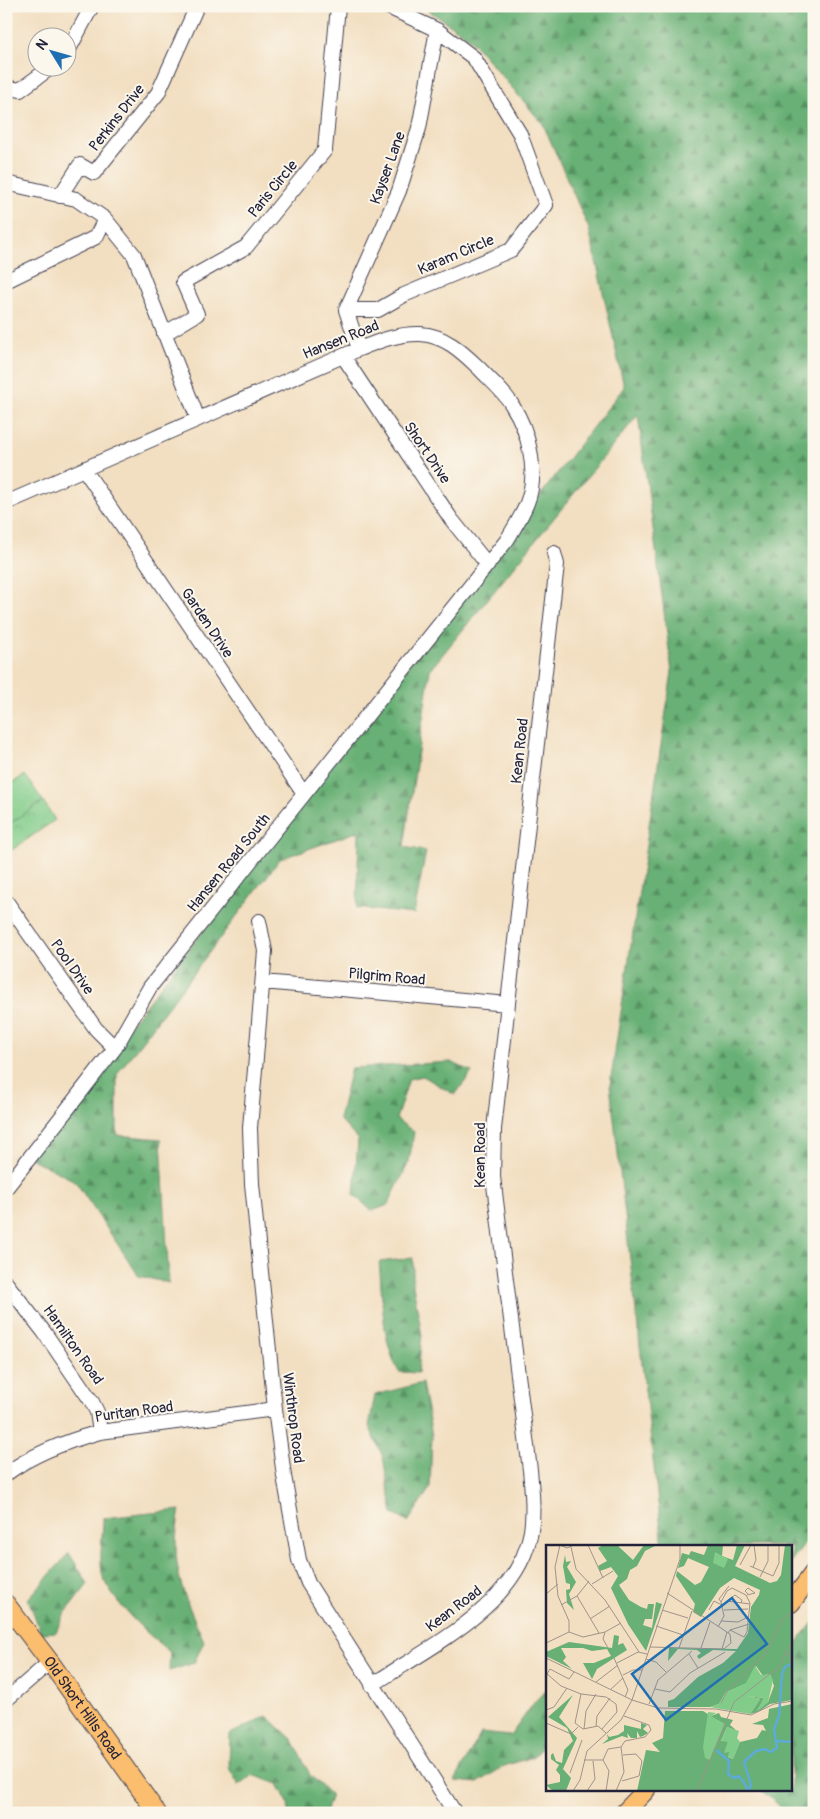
<svg xmlns="http://www.w3.org/2000/svg" width="820" height="1819" font-family="Pangolin,sans-serif">
  <style>
    .forest { fill: url(#forest-firs); stroke: #456958 }
    .park { fill: url(#park-crowns); stroke: #527762 }
    .pitch { fill: #81cc89; stroke: #527762 }
    .lines { fill: none; stroke-linecap: round; stroke-linejoin: round }
    .minor-casing { stroke: #413e4f; stroke-width: 16 }
    .major-casing { stroke: #413e4f; stroke-width: 20 }
    .minor { stroke: #fff; stroke-width: 14 }
    .major { stroke: #fbbd6e; stroke-width: 18 }
    .labels { text-anchor: middle; dominant-baseline: central; stroke-width: 4; stroke-linejoin: round; paint-order: stroke }
    .street-label { font-size: 15px; fill: #22223b; stroke: #fbf7ec }
    .inset-river { fill: none; stroke: #5dabd7; stroke-width: 2.5 }
    .inset-road { fill: none; stroke: #9f938b; stroke-width: 1 }
    .view { fill: #1f6fb2; fill-opacity: 0.15; stroke: #1f6fb2; stroke-width: 2.5 }
    .inset-edge { fill: none; stroke: #22223b; stroke-width: 2.5 }
  </style>
  <defs>
    <pattern id="forest-firs" width="22" height="20" patternUnits="userSpaceOnUse" patternTransform="scale(1.25)"><rect width="22" height="20" fill="#68b075"/><path d="M5 1l3.5 6h-7zM16 11l3.5 6h-7z" fill="#558f61"/></pattern>
    <pattern id="park-crowns" width="20" height="18" patternUnits="userSpaceOnUse" patternTransform="scale(1.25)"><rect width="20" height="18" fill="#81cc89"/><path d="M2 6a3 3 0 1 1 6 0M12 15a3 3 0 1 1 6 0" fill="none" stroke="#6faf77"/></pattern>
  </defs>
  <rect width="100%" height="100%" fill="#fbf7ec"/>
  <filter id="ink" filterUnits="userSpaceOnUse"><feTurbulence type="fractalNoise" baseFrequency=".02" numOctaves="2"/><feDisplacementMap in="SourceGraphic" scale="10" xChannelSelector="R" yChannelSelector="G"/><feConvolveMatrix kernelMatrix="1 2 1 2 8 2 1 2 1" color-interpolation-filters="sRGB"/></filter>
  <filter id="wash" filterUnits="userSpaceOnUse"><feTurbulence type="fractalNoise" baseFrequency=".0096" numOctaves="4" result="noise"/><feDisplacementMap in="SourceGraphic" scale="20" xChannelSelector="R" yChannelSelector="G"/><feGaussianBlur stdDeviation="1.12" result="paint"/><feColorMatrix in="noise" values="0 0 0 0 0 0 0 0 0 0 0 0 0 0 0 0 0 1.4 0 .05"/><feComposite in="paint" operator="in"/></filter>
  <g filter="url(#wash)">
    <rect width="100%" height="100%" fill="#f2dec0"/>
    <path class="forest" d="M422,6H814V1532L791,1562V1546H663L610,1085L672,672L638,415L430,670L404,847L426,851L414,914L357,908L359,831L280,859L117,1074V1135L161,1139L169,1283L139,1276L75,1181L28,1157L624,387L589,229L543,124L469,38Z
      M451,1062L472,1072L455,1095L423,1076L409,1079L396,1119L414,1132L409,1162L388,1205L372,1211L354,1195L358,1140L339,1119L351,1068Z
      M413,1258V1285L422,1335L418,1373L399,1372C381,1339 383,1299 379,1262Z
      M422,1383L432,1436L430,1488L408,1522L393,1514L383,1457L369,1426L375,1395Z
      M180,1510C169,1565 182,1592 204,1641L194,1663L169,1671L170,1652C152,1639 105,1595 102,1573C99,1555 103,1535 103,1518Z
      M69,1553L88,1584L63,1616L56,1632L41,1633L28,1599Z
      M814,1621V1813H788L761,1790H791V1651Z
      M547,1689V1741L533,1757L504,1766L478,1783L455,1781L481,1733L510,1736L536,1700Z
      M267,1716L293,1740L310,1775L331,1795L325,1813H289L288,1803L278,1784L253,1775L239,1785L229,1768L230,1734Z"/>
    <path class="park" d="M43,801L55,820L6,854V826Z"/>
    <path class="pitch" d="M25,775L43,801L6,826V787Z"/>
  </g>
  <g filter="url(#ink)">
    <g class="lines">
      <defs>
        <path id="minor" d="M68,51L92,6
          M6,87L20,90L50,68
          M6,183L76,199L105,219L134,255L198,419
          M60,196L80,165L94,173L158,93L197,6
          M6,281L96,237L105,219
          M346,310L399,191L419,128L437,30
          M164,334L197,314L183,282L246,247L325,150L338,6
          M359,349L346,310H378L404,295L511,250L546,205L520,134L474,58L437,30L386,6
          M343,356L451,519L488,565
          M84,469L304,794
          M6,503L359,349C379,341 399,333 421,334C446,336 462,352 479,368C490,380 504,391 512,405C529,431 539,473 527,503C522,516 514,528 507,540L150,987L115,1048L6,1188
          M6,901L96,1029L115,1048
          M259,921L265,951L250,1128L252,1184L275,1409L284,1476L299,1560L308,1583L455,1813
          M263,982L508,1004
          M6,1283L44,1332L92,1402L97,1412L100,1432
          M6,1474C34,1453 67,1441 100,1432L275,1409
          M372,1685C429,1647 519,1605 531,1531C534,1511 532,1491 530,1470L493,1177L494,1129L557,564L554,553
          M6,1700L50,1662"/>
        <g id="major">
          <path d="M791,1603L814,1572"/>
          <path id="s1" d="M6,1604L50,1662L157,1813"/>
          <path d="M624,1813L646,1790"/>
        </g>
      </defs>
      <use href="#minor" class="minor-casing"/>
      <use href="#major" class="major-casing"/>
      <use href="#minor" class="minor"/>
      <use href="#major" class="major"/>
    </g>
  </g>
  <g class="labels">
    <g class="street-label">
      <text transform="translate(117 118) rotate(-52)">Perkins Drive</text>
      <text transform="translate(388 168) rotate(-70)">Kayser Lane</text>
      <text transform="translate(273 189) rotate(-51)">Paris Circle</text>
      <text transform="translate(456 255) rotate(-23)">Karam Circle</text>
      <text transform="translate(341 340) rotate(-22)">Hansen Road</text>
      <text transform="translate(427 453) rotate(56)">Short Drive</text>
      <text transform="translate(207 623) rotate(56)">Garden Drive</text>
      <text transform="translate(520 751) rotate(-84)">Kean Road</text>
      <text transform="translate(229 863) rotate(-51)">Hansen Road South</text>
      <text transform="translate(72 967) rotate(55)">Pool Drive</text>
      <text transform="translate(387 977) rotate(5)">Pilgrim Road</text>
      <text transform="translate(480 1155) rotate(-90)">Kean Road</text>
      <text transform="translate(73 1345) rotate(55)">Hamilton Road</text>
      <text transform="translate(134 1412) rotate(-8)">Puritan Road</text>
      <text transform="translate(293 1418) rotate(83)">Winthrop Road</text>
      <text transform="translate(454 1609) rotate(-37)">Kean Road</text>
      <text stroke="none"><textPath href="#s1" startOffset="129">Old Short Hills Road</textPath></text>
    </g>
  </g>
  <g transform="translate(546 1545)">
    <rect width="246" height="246" fill="#f2dec0"/>
    <path d="M181,182L193,186L191,193L194,197L187,214L177,209L182,197H175Z" fill="#81cc89"/>
    <path d="M57,0H71L87,15L98,0H111L99,6L91,21L84,25L81,34L73,40L83,55L95,62L101,64L102,59H108L106,74H99L97,80L106,83L110,57L116,59L100,106L82,79L65,43L72,31L65,22L54,26L52,21L61,16L52,3ZM162,0H177L176,11L187,15L191,0H199L189,21L224,38L231,36L235,30L239,0H246V155L224,159L212,167L204,169L214,154L202,151L218,153L212,165L222,157L228,141L224,129L217,131L210,121L200,139L180,147L173,159L164,162H122V156L128,154L152,132L177,118L190,106L167,105L153,114L151,111L155,108L151,105L132,104L122,116L123,103L191,104L202,88L205,62L213,50L214,45L188,33L174,43L155,72L147,67L149,59L130,31L131,26L149,40L155,37L163,22L142,13L138,21L132,23L136,8L143,10L145,6L158,10ZM19,10L20,17L25,16L21,22L30,37L23,49L28,65L21,58L20,45L24,44V39L20,38L17,21ZM68,90L73,91L72,100L77,98L81,105L51,124L46,134L37,118H48L65,111L61,104L46,106L37,103H15L20,112L17,116L26,124L0,111V107L23,97L66,103ZM27,150L13,172L31,193L17,224L25,233L20,246H7L0,240L14,237V230L10,225L13,220L5,214V210L7,208L10,216L16,218L18,205L27,196L21,183L2,172ZM246,159V246H91L100,205L114,207L106,198L117,193L119,166H157L165,171L173,168L175,172L187,175L184,180L190,185L181,182L175,196L182,197L178,208L183,207L182,212L187,214L194,197L211,193L216,185L220,186L217,180L206,179L222,173L223,164ZM95,178L101,180L97,184L102,188L97,191L94,192L91,186V193H85L81,188L82,193L76,191L56,199L62,194L61,189L63,192L72,190L78,186V180L95,184Z" fill="#68b075"/>
    <path d="M169,7L182,14L178,23L167,18ZM209,121L215,130L224,129L227,135L222,157L210,167L218,153L202,151L214,154L204,169L164,162L173,159L180,147L200,138ZM162,167L170,168L165,171L179,179L164,215L159,213L157,202Z" fill="#81cc89"/>
    <path class="inset-river" d="M231,196L247,197M170,205L183,216L182,229L188,233L193,231L201,242L200,246M203,246L205,240L198,217L210,206L219,204L224,207L231,203L228,184L233,171L236,129L239,122L247,118"/>
    <path class="inset-road" d="M14,0L9,22L12,51L23,76V87M14,0L21,3L28,0M42,0L57,33M25,2L30,24L59,55L93,107M194,20L205,0M204,21L227,31L233,18V0M207,22L210,15L208,0M214,32L222,16V0M46,39L67,26M0,49L12,39M201,50L209,48L202,43L199,46L202,49M31,51L53,88M175,57L173,54L183,41M195,58L196,55L189,50L181,56L204,59M15,60L31,51L43,36M116,65L142,73M163,65L168,56L176,60M178,65L202,64M44,74L64,61M175,76L192,77L202,72M110,81L137,90M172,82L178,71L175,57L181,46L186,43L200,50L204,58L201,87L198,92L184,85L182,88M184,85L203,79M0,98L23,87L37,92L59,87M104,102L178,104L185,98L184,89L121,48M62,103L57,94L59,87L75,78M133,103L146,66M155,103L164,77M176,104L181,87M143,109L152,123M241,109H244L247,140M0,113L86,155L112,163L170,164L205,170L228,159L247,156M68,113L82,145L79,152M100,114L110,117L120,127M71,118L92,107L101,109M0,128L15,141L35,149M1,129L4,124L23,134L28,127M77,130L87,125H96M50,137L72,120M109,144L124,147L144,128L179,107M64,145L77,133M175,158L182,145L219,109L237,74L247,66M103,159L112,135L146,106M0,165L8,162L21,143M0,178L25,189L32,182M50,181L51,171L64,153M38,184L40,166L50,149M56,184L71,167L70,159L60,152L35,149L29,178L37,184L52,181L60,188M75,202L79,196L99,192L105,185L103,180L78,171M38,215H57M57,215L62,204L75,202L78,227L70,246M57,215L63,226L60,246M24,228L36,195M76,236L93,231L96,216L90,209L77,210M27,246L34,235L41,206L75,175L86,155L134,14V0M41,246L49,234L47,216M151,246L188,157L233,122L247,94"/>
    <path class="view" d="M186,53L221,99L120,175L86,129Z"/>
    <rect width="246" height="246" class="inset-edge"/>
  </g>
  <rect width="820" height="1819" fill="none" stroke="#fbf7ec" stroke-width="25"/>
  <g transform="translate(52 52) rotate(307)"><circle r="24" fill="#fbf7ec" stroke="#a4a2a5"/>
  <path d="M0-4L9 19L0 12L-9 19Z" fill="#1f6fb2"/>
  <text y="-8" font-size="14" font-weight="bold" text-anchor="middle" fill="#22223b">N</text>
  </g>
</svg>
